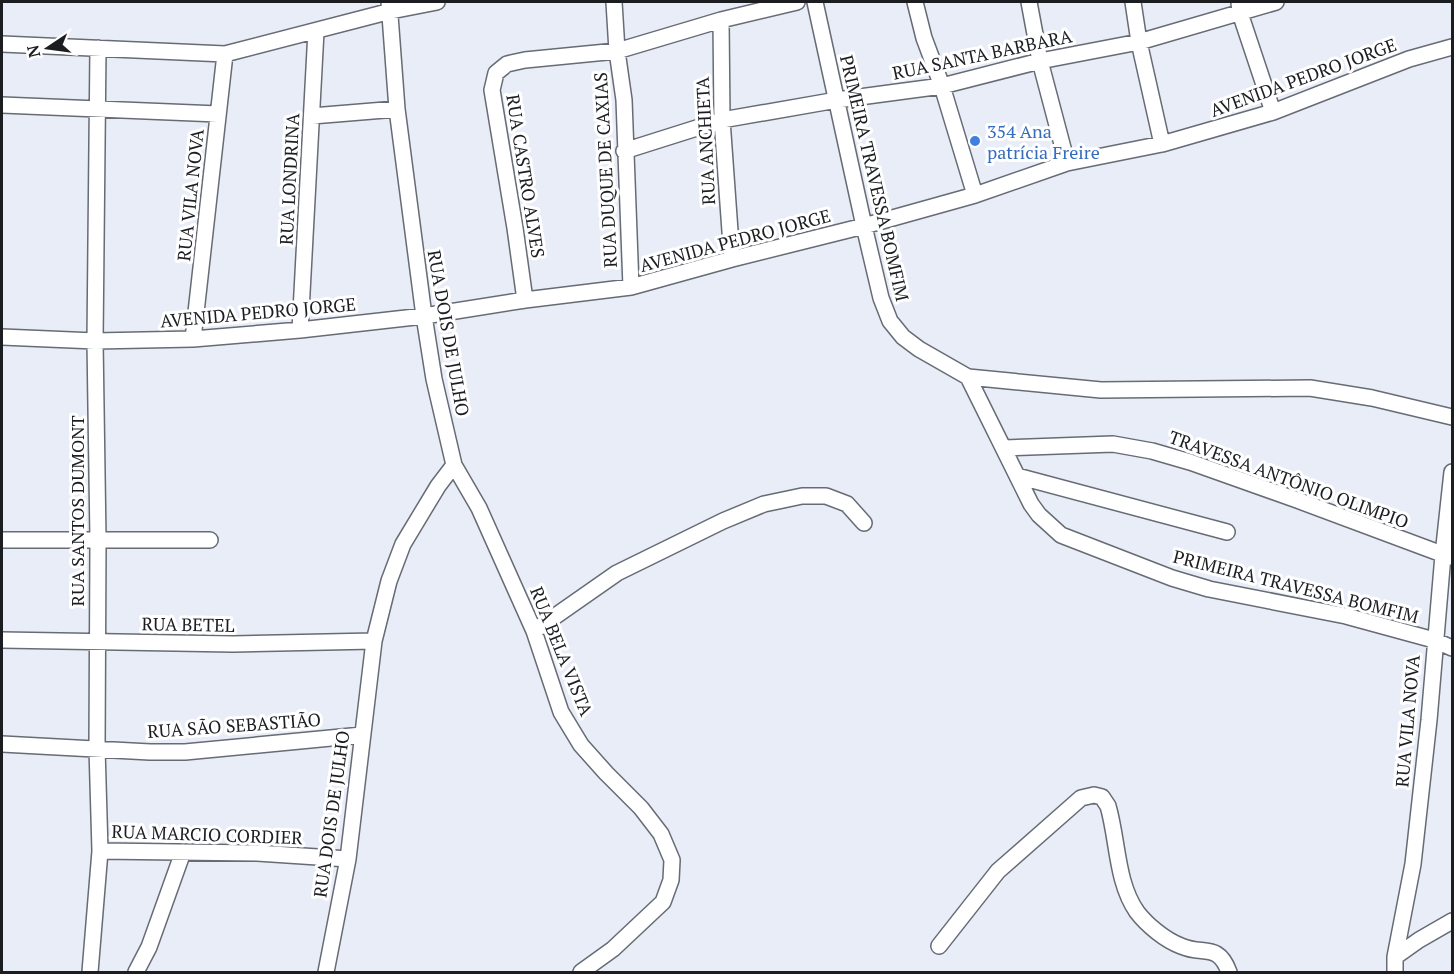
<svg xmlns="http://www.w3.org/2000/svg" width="1454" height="974" font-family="'PT Serif',serif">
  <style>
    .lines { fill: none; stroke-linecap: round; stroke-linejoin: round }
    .minor-casing { stroke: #666b74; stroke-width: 18 }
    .minor { stroke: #fff; stroke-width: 15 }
    .shop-dot { fill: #3f7fe0; stroke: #fff; stroke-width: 2 }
    .labels { text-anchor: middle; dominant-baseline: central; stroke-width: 6; stroke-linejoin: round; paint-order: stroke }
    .street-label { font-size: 18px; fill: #1b1d21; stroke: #fff }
    .shop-label { font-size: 18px; fill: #366cbe; stroke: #fff; text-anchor: start }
  </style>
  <rect width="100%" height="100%" fill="#e8edf8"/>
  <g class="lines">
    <defs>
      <path id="minor" d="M389,2L397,109L424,316L434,379L454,465L479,508L534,631L561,712L581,745L606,773L641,808L661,834L672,860L671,880L663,902L613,949L581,972
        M614,2L617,51L624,100L631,287
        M815,2L864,226L881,298L890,321L903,337L919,349L968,377L1031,504L1039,515L1061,535L1172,578L1209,589L1346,616L1434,640L1452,648
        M915,2L924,38L942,86L975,195
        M1029,2L1040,61L1067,163
        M1133,2L1139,42L1162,144
        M1239,2L1240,13L1273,112
        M721,20L722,120L732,259
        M2,44L225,54L391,11L437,2
        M2,105L218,114
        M312,116L397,109
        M624,151L722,120L837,100L942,86L1040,61L1139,42L1276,2
        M525,300L515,228L492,90L496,73L507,64L525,60L617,51L721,20L797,2
        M300,330L316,31
        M2,337L95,341L193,339L300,330L424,316L525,300L631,287L732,259L864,226L975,195L1067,163L1162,144L1273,112L1409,59L1452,47
        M193,339L225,54
        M968,377L1101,390L1310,388L1372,398L1452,417
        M1004,448L1113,444L1152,451L1190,462L1297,500L1450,557
        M1017,476L1227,532
        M2,540H210
        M534,631L617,573L723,521L764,504L802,496H826L847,504L864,523
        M2,640L233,644L374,641
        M2,744L150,752H185L362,735
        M100,851L257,853L348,859
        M939,946L998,871L1081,798L1094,795L1102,797L1108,806C1118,840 1116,882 1137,912C1147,925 1165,940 1181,946C1203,956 1218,942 1229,972
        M1395,957L1419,940L1452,921
        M90,972L100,851L97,748L98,540L95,341L98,48
        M136,972L149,947L183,852
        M326,972L348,859L374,641L389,581L403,544L438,486L454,465
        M1395,972V957L1413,864L1429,720L1443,555L1452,472"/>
    </defs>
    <use href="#minor" class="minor-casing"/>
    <use href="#minor" class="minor"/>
  </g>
  <circle class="shop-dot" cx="975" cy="141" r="6"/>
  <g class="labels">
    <g class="street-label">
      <text transform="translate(982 54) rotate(-12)">RUA SANTA BARBARA</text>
      <text transform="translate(1303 77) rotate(-20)">AVENIDA PEDRO JORGE</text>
      <text transform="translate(705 141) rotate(-93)">RUA ANCHIETA</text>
      <text transform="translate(605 170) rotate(-93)">RUA DUQUE DE CAXIAS</text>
      <text transform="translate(526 176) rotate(81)">RUA CASTRO ALVES</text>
      <text transform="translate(875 178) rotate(77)">PRIMEIRA TRAVESSA BOMFIM</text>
      <text transform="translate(289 179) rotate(-87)">RUA LONDRINA</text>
      <text transform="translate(190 195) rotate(-84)">RUA VILA NOVA</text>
      <text transform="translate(735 240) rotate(-15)">AVENIDA PEDRO JORGE</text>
      <text transform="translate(258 312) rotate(-5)">AVENIDA PEDRO JORGE</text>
      <text transform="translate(449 333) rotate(80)">RUA DOIS DE JULHO</text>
      <text transform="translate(1289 479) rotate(20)">TRAVESSA ANTÔNIO OLIMPIO</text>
      <text transform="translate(77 511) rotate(-90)">RUA SANTOS DUMONT</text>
      <text transform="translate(1296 586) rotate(14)">PRIMEIRA TRAVESSA BOMFIM</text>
      <text transform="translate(188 624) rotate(1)">RUA BETEL</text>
      <text transform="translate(562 651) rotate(68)">RUA BELA VISTA</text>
      <text transform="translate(1407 721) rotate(-85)">RUA VILA NOVA</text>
      <text transform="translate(234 725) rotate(-4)">RUA SÃO SEBASTIÃO</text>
      <text transform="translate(331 814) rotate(-82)">RUA DOIS DE JULHO</text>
      <text transform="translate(207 834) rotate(2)">RUA MARCIO CORDIER</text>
    </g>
    <g class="shop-label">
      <text x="987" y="131">354 Ana<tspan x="987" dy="21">patrícia Freire</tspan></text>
    </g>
  </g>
  <rect width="1454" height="974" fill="none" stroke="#1b1d21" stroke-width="6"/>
  <g transform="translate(48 48) rotate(257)" stroke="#ffffff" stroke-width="4.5" paint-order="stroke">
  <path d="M0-4.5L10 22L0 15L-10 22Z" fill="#1b1d21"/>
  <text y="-9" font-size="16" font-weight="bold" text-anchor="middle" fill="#1b1d21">N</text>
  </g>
</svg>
